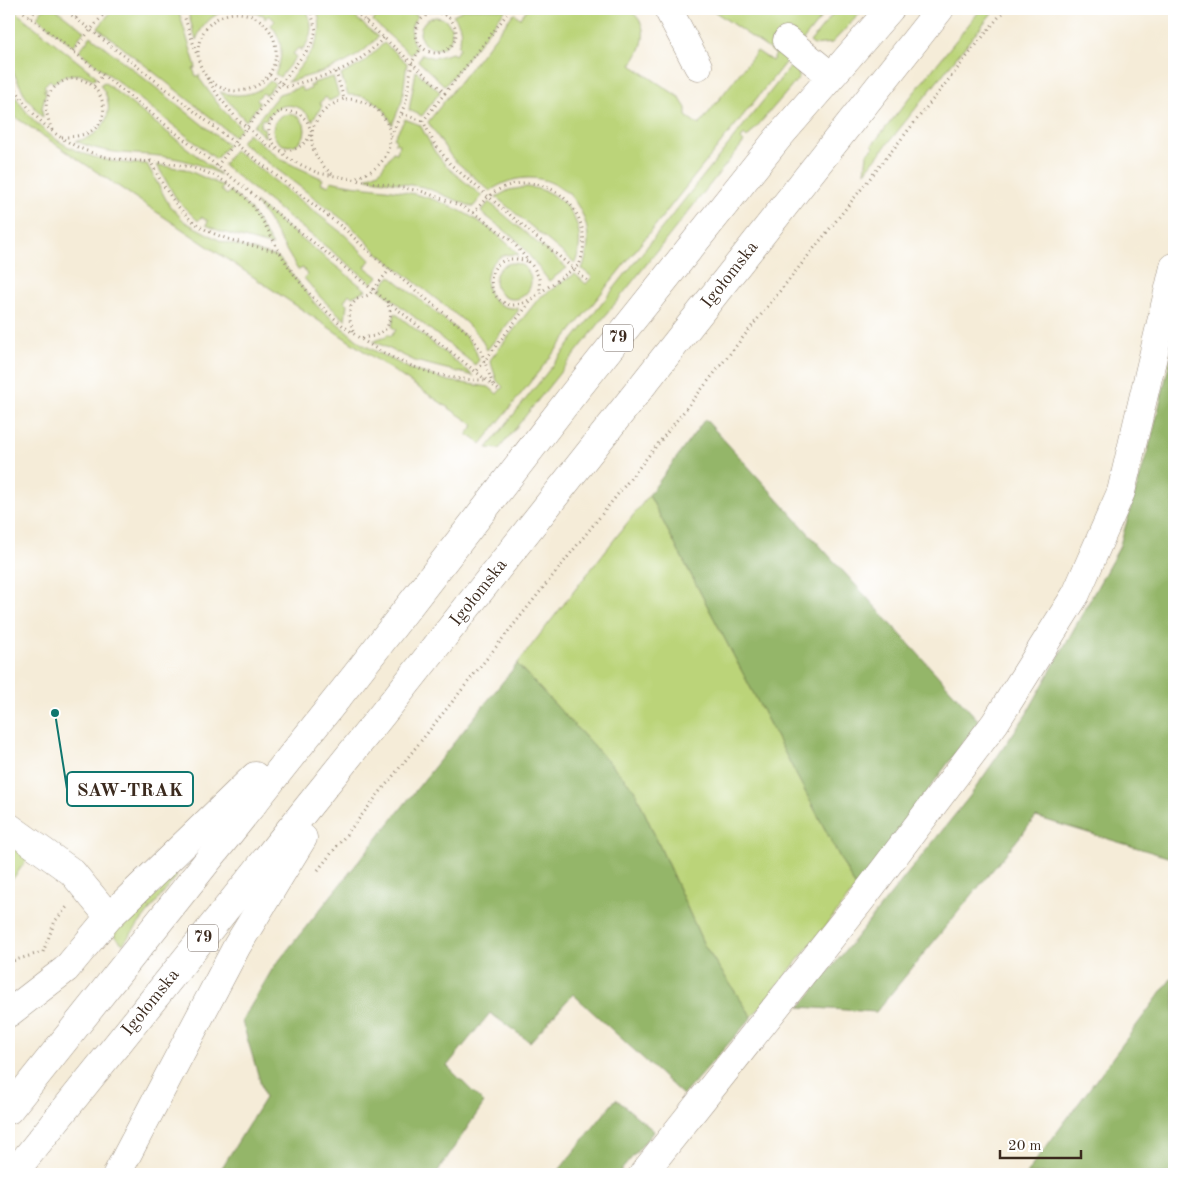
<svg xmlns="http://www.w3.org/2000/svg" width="1183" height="1183" font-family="'Old Standard TT',serif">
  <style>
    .green { fill: #bbd479; stroke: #7b7f4c }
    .forest { fill: #94b669; stroke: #687044 }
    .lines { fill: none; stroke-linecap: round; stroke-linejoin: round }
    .minor-casing { stroke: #988b7b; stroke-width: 29 }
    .major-casing { stroke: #988b7b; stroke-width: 29 }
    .path { stroke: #988b7b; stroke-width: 3; stroke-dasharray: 1 4; stroke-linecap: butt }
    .minor { stroke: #fff; stroke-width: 28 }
    .major { stroke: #fff; stroke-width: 28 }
    .labels { text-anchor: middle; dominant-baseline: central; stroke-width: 4.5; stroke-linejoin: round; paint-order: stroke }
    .shield { fill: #fff; stroke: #766a62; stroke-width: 1 }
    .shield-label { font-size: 16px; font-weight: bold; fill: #3b2a1e }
    .street-label { font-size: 18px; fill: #3b2a1e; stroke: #fff }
    .leader { fill: none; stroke: #0f766e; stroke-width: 2 }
    .callout-dot { fill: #0f766e; stroke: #fff; stroke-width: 2 }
    .callout { fill: #fff; stroke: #0f766e; stroke-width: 2 }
    .callout-label { font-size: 19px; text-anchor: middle; font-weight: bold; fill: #3b2a1e }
  </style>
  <rect width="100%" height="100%" fill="#fff"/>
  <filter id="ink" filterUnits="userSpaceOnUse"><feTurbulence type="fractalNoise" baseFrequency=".02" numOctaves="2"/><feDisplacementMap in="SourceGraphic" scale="10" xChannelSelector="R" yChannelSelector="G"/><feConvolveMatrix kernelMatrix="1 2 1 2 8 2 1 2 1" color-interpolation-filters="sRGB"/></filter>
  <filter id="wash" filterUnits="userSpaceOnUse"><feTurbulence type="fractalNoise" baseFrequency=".0096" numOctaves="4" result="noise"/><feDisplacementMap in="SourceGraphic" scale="20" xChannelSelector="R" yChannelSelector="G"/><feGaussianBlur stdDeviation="1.12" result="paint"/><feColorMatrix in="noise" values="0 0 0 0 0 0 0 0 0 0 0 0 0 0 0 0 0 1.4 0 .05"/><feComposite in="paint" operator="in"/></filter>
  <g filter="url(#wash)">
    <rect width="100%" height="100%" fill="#f5ecd8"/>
    <path class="green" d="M9,9H12L96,76L94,80C80,71 65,73 53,83L50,80L44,86L47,90H43L46,92L42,108L43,118L26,97L9,64Z
      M43,9H56L84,31L73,46L37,17Z
      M113,9H142V11L178,9L196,67L193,69L196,76L200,75L199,78L221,108L241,128L234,136L98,28Z
      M187,9H228V10C212,14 202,25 196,40Z
      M237,9H306C313,23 313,34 304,48H301L302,51L298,48L293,54L296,57L280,77L275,74C284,57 283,39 271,25L275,21L269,15L265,19L264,15Z
      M316,9H346L378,37C352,66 324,71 288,82C305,60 329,38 316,9Z
      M382,9H405L418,16C409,25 409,37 416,48L411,55L373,21Z
      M465,9H506L445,86L418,61L422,54L434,58L452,53L455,55L460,48L458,46C463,34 461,24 453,15Z
      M527,9H628C651,24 645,46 631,65L679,97L686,108V116L699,125L757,51L772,61L776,54L711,9H828L481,444L467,434L474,425L9,113V86C40,141 85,164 147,164L169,205L185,222L221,241L278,257L317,306L362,344L410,369L449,381L489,387L497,394L503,387L497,381L490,360L539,298L575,274L586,284L592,277L582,269C593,241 589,217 569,194L570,193C566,193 559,187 554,184C533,173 508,178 490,191L452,158L428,122L514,13L520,18Z
      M837,9H864L832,43L814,45L810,42Z
      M981,9H995L865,172L867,154L874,147L872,145Z
      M420 33a16 16 0 1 1 32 0a16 16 0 1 1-32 0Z
      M91,36L228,145L216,159L79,51Z
      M384,43L407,63L402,101L392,125C386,105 368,94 348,95L341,75L363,63Z
      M794,62L798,65L799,78L747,138L744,135L741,139L744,142L499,449L487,448Z
      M416,71L440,92L422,116L409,110Z
      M333,77L339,96L329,101L326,97L320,102L322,106L312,121C305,107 289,101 276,109C272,111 270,115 267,116V120L262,119L260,127L264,128L265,137L253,126L279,94L301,87L303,91L311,89L310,85L314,86L313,83Z
      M270,81L275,84L266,95L263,93L257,99L260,103L246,121L220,92C239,98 257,95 270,81Z
      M104,82L221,175C207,168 193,162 178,159C141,151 113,158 76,141C104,137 119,109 100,85Z
      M273 130a16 16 0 1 1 32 0a16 16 0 1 1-32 0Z
      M405,119L420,125L435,152L447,167L482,196L473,207L424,187L366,178L380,171L393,152L397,153L399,144L394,143L396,141L394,138Z
      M248,133L282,160L323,179L321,183L329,186L331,181C354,187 376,187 399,191C445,198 487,221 519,255C479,247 473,311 518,308V311L487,350L480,337L464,321L378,253L350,225L241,142Z
      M235,150L346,236L370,260L365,267L378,277L372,283L223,165Z
      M157,165L185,169L223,186L221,190L227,195L230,191L250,209L273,246L222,232L206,225L208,221L201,217L198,221L177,200Z
      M527,187C566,190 590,227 575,263L496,197L509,190Z
      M255,202L366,290L352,297L349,294L344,301L347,304L345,320L321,298L304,278L307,275L303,268L298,270L267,218Z
      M489,202L567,268L549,281L518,241L481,212Z
      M495 281a18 18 0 1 1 36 0a18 18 0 1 1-36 0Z
      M390,276L465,336L474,347L479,360L475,365L379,289H383L382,286Z
      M395,313L474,376L415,361L373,341L386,337L387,334L391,336L396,330L392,327Z
      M649,495L856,888L752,1017L704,945L634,789L517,664Z
      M9,844L29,857L9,884Z
      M174,873L177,876L123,944L113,935L114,931Z"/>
    <path class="forest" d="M1174,343V859L1036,817L876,1012L800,1007L970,796L1026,715L1119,548L1153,433Z
      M705,419L979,721L856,888L649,495Z
      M517,664L634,789L704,945L752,1017L683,1095L573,994L530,1042L490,1013L447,1066L484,1103L436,1174H218L265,1098L242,1021L273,968Z
      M1174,975V1174H1026Z
      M616,1099L654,1131L618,1174H556Z"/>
  </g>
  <g filter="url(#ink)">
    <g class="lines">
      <defs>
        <path id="minor" d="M668,9L698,66
          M787,40L831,76
          M9,827L72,872L109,917L66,969L9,1013
          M643,1174L861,900L995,723L1076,594L1121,492L1174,267"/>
        <g id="major">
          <path d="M109,917L255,776"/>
          <path d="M9,1110L355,676L574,393L778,138L890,9"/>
          <path id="s1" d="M13,1174L393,701L940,9"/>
          <path d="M117,1174L237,946L303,838"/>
        </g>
      </defs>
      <use href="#minor" class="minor-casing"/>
      <use href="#major" class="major-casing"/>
      <path class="path" d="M20,9L500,391
        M64,9L347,231L373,256L471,335L481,351L493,385
        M182,9L197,55
        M352,9L445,93L511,9
        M412,9L430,13L435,9
        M416 33a20 20 0 1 1 40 0a20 20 0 1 1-40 0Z
        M198 52a39 39 0 1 1 78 0a39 39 0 1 1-78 0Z
        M443,14L455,9
        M30,17L37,9
        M76,18L84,9
        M366,21L376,9
        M73,51L108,9
        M336,72L344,99C399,98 408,166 353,178
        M270,75L286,87C328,74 353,72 384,37
        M9,76C29,120 70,153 118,159C163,164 198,160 237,190C260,208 270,237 285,261C326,326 407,382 486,380
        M207,78L219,97L238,120L269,146L281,151L289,159L318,173L421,191L459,205L480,217L513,242L534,268L539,278L540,293
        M94,86L103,75
        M445,93L423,121L434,143L450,164L587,280
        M281,111L299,113L307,121L312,133C304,146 296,151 281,151C267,140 263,121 281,111Z
        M402,114L423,121
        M52,130C47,117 42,101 52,90C91,47 141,139 61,137
        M391,136L406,102L412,62L421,48
        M150,160C185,231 205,235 280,252
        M217,166L311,45L316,30L310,9
        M332,174C300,149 307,113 344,99
        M473,213C482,203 490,193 502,188C551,167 599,216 579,265L534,297L476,372
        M527,261C471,245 487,329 532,298
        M353,331L349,317L351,306L357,299L369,295L390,269
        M362,338L375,336L387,328L391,314L387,301
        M318,870L1005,9
        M43,952L55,921L67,907
        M9,962L39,953"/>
      <use href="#minor" class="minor"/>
      <use href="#major" class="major"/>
    </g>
  </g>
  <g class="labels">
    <g class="shield">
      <rect x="603" y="324.5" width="30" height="27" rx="4"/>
      <rect x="188" y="924.5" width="30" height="27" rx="4"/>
    </g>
    <g class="shield-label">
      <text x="618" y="338">79</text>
      <text x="203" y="938">79</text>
    </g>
    <g class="street-label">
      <text stroke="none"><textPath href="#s1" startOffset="1150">Igołomska</textPath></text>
      <text stroke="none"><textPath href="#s1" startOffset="745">Igołomska</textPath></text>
      <text stroke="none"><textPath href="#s1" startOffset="220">Igołomska</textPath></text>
    </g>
  </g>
  <path class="leader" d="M55 713L67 789"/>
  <circle class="callout-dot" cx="55" cy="713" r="5"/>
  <rect class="callout" x="67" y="772" width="126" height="34" rx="5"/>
  <g class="callout-label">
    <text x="130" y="796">SAW-TRAK</text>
  </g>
  <rect width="1183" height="1183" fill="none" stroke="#fff" stroke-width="30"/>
  <path d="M1000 1150v8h81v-8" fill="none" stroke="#3b2a1e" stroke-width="2.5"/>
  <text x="1008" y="1150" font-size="15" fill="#3b2a1e" stroke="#ffffff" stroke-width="4" paint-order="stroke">20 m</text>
</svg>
